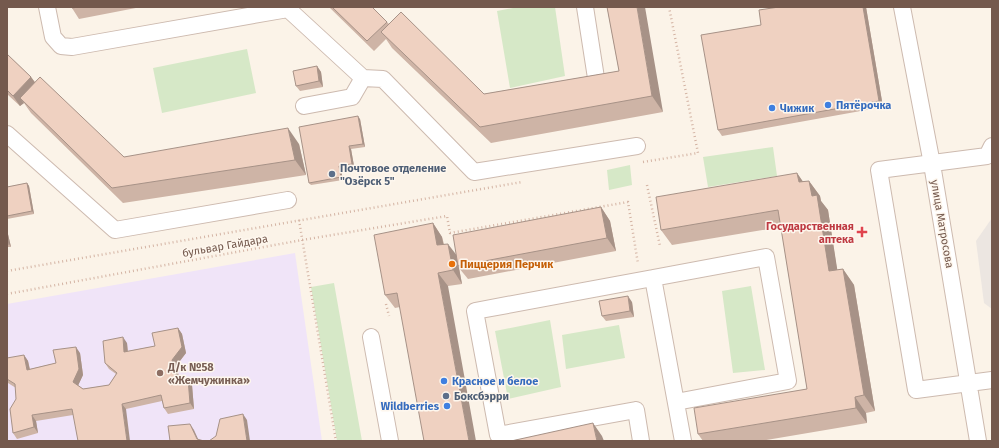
<svg xmlns="http://www.w3.org/2000/svg" width="999" height="448" font-family="'Fira Sans',sans-serif">
  <style>
    .industrial { fill: #ece6e1 }
    .education { fill: #f0e4f8 }
    .green { fill: #d6e8c7 }
    .lines { fill: none; stroke-linecap: round; stroke-linejoin: round }
    .minor-casing { stroke: #cdbaaf; stroke-width: 18 }
    .path { stroke: #d4b4a4; stroke-width: 2.5; stroke-dasharray: 1 3; stroke-linecap: butt }
    .minor { stroke: #fff; stroke-width: 16 }
    .wall { fill: #ceb4a6 }
    .shaded-wall { fill: #a79287 }
    .building { fill: #efd1c1; stroke: #a79287 }
    .shop-dot { fill: #3f7fe0; stroke: #fef7ee; stroke-width: 1.5 }
    .service-dot { fill: #5c6f8a; stroke: #fef7ee; stroke-width: 1.5 }
    .health-dot { fill: #e0444e; stroke: #fef7ee; stroke-width: 1.5 }
    .food-dot { fill: #e8710a; stroke: #fef7ee; stroke-width: 1.5 }
    .education-dot { fill: #8d6e63; stroke: #fef7ee; stroke-width: 1.5 }
    .labels { text-anchor: middle; dominant-baseline: central; stroke-width: 3; stroke-linejoin: round; paint-order: stroke }
    .shop-label { font-size: 11px; font-weight: bold; fill: #366cbe; stroke: #fef7ee; text-anchor: start }
    .service-label { font-size: 11px; font-weight: bold; fill: #4e5e75; stroke: #fef7ee; text-anchor: start }
    .street-label { font-size: 11px; fill: #74594d; stroke: #fef7ee }
    .health-label { font-size: 11px; font-weight: bold; fill: #be3a42; stroke: #fef7ee; text-anchor: end }
    .food-label { font-size: 11px; font-weight: bold; fill: #c56008; stroke: #fef7ee; text-anchor: start }
    .education-label { font-size: 11px; font-weight: bold; fill: #785e54; stroke: #fef7ee; text-anchor: start }
  </style>
  <rect width="100%" height="100%" fill="#fbf3e8"/>
  <path class="industrial" d="M992,218V309L984,303L976,241Z"/>
  <path class="education" d="M295,253L322,441H7V304Z"/>
  <path class="green" d="M518,7H555L565,76L510,88L497,11Z
    M247,49L256,93L162,113L153,68Z
    M773,147L777,176L708,187L703,157Z
    M630,165L632,185L609,190L607,170Z
    M334,283L362,441H337L311,287Z
    M751,286L765,370L733,373L722,291Z
    M550,320L561,387L508,399L495,331Z
    M619,325L625,358L566,369L562,335Z"/>
  <g class="lines">
    <defs>
      <path id="minor" d="M47,7L53,37L61,46L72,47L288,9L363,78L383,79L474,172L637,146
        M585,7L596,78
        M902,7L932,164L978,441
        M304,106L352,97L363,78
        M7,134L115,230L288,200
        M992,146L987,156L879,170L916,390L992,380
        M371,337L390,441
        M676,402L788,381L766,257L653,278L683,441
        M641,441L636,410L498,435L475,311L653,278"/>
    </defs>
    <use href="#minor" class="minor-casing"/>
    <path class="path" d="M643,162L698,153L669,7
      M647,185L660,246
      M299,220L336,441
      M7,271L522,182
      M7,294L302,240L447,216L450,233L628,202L638,264
      M386,304L389,316"/>
    <use href="#minor" class="minor"/>
  </g>
  <path class="wall" d="M72,7H141L79,19L72,8Z
    M329,7H372L389,24L484,94L619,71L607,7L663,112L491,143L392,48L386,39L374,51Z
    M779,7H866L883,107L722,136L718,130L761,25Z
    M7,54L31,77L35,82L124,157L299,144L306,175L123,203L31,113L24,103L20,106L7,94Z
    M317,66L321,72L323,87L300,91L296,86Z
    M360,119L365,147L351,149L354,166L341,169L343,180L311,185L309,183Z
    M797,173L803,182L809,181L820,196L821,201L828,210L837,270L843,269L854,285L875,411L866,413L867,423L761,441H703L698,434L807,389L781,227L672,245L661,230Z
    M27,183L29,186L34,214L7,219V187Z
    M601,207L610,221L616,251L468,279L459,268L462,284L448,286L400,307L395,308L385,295L433,223L442,237L444,244L456,255Z
    M7,230L11,247H7Z
    M632,302L634,317L606,321L602,316Z
    M178,328L182,334L186,353L176,366L180,379H188L192,385L194,409L168,414L164,408L162,401L126,409L73,415L36,421L38,433L17,439L13,433L16,399V388L8,383L7,381V379L24,355L28,361L30,369L56,363L80,353L83,375L78,385L83,389L109,385L116,374L109,369L105,363L127,343L128,351L155,346Z"/>
  <path class="shaded-wall" d="M637,7H645L663,112L652,96Z
    M863,7H866L883,107L879,101Z
    M317,66L321,72L323,87L319,81Z
    M31,77L38,87L20,98L24,103L20,106L13,96Z
    M358,116L360,119L365,147L363,144Z
    M288,128L299,144L306,175L295,160Z
    M349,146L351,149L354,166L352,164Z
    M339,166L341,169L343,180L341,177Z
    M797,173L808,189L799,182Z
    M809,181L820,196L821,201L828,210L840,287L829,271L812,196Z
    M27,183L29,186L34,214L32,211Z
    M601,207L610,221L616,251L607,238Z
    M433,223L442,237L446,259L437,245Z
    M7,230L11,247L9,244L7,236Z
    M448,244L458,257V266L459,268L462,284L453,270Z
    M843,269L854,285L875,411L864,395Z
    M438,273L448,286L476,441H469Z
    M628,296L632,302L634,317L630,311Z
    M178,328L182,334L186,353L176,366L181,385L177,379L172,360Z
    M123,337L127,343L128,357L124,352Z
    M76,347L80,353L83,375L77,388L73,382Z
    M24,355L28,361L31,376L27,370Z
    M188,379L192,385L194,409L190,403Z
    M855,397L866,413L867,423L856,408Z
    M122,404L126,409L130,441H127Z
    M243,414L247,420L250,441H247Z
    M32,415L36,421L38,433L34,427Z
    M593,423L602,436L604,441H597Z
    M190,424L194,430L199,441L197,439Z"/>
  <path class="building" d="M72,7H79L72,8Z
    M332,7H372L387,22L367,41Z
    M607,7H637L652,96L480,127L381,32L401,12L484,94L619,71Z
    M779,7H863L879,101L718,130L701,35L761,25L759,10Z
    M7,54L31,77L13,96L7,90Z
    M317,66L319,81L296,86L293,71Z
    M40,77L124,157L288,128L295,160L112,188L20,98Z
    M358,116L363,144L349,146L352,164L339,166L341,177L309,183L299,127Z
    M797,173L799,182L809,181L812,196L817,195L829,271L843,269L864,395L855,397L856,408L698,434L694,408L807,389L778,210L661,230L656,197Z
    M27,183L32,211L7,216V187Z
    M601,207L607,238L458,266L453,235Z
    M433,223L437,245L448,244L453,270L438,273L469,441H424L397,293L385,295L374,235Z
    M7,236L9,244H7Z
    M628,296L630,311L602,316L599,301Z
    M178,328L182,347L172,360L177,379H188L190,403L164,408L161,395L122,404L127,441H78L72,409L32,415L34,427L13,433L10,409L16,399L15,384L7,379V358L24,355L27,370L56,363L53,350L76,347L79,369L73,382L83,389L109,385L117,373L105,363L103,341L123,337L124,352L155,346L152,333Z
    M243,414L247,441H209L216,436L220,419Z
    M593,423L597,441H511Z
    M190,424L197,439L204,441H170L168,426Z"/>
  <g class="shop-dot">
    <circle cx="828" cy="105" r="4"/>
    <circle cx="772" cy="108" r="4"/>
    <circle cx="444" cy="381" r="4"/>
    <circle cx="447" cy="406" r="4"/>
  </g>
  <g class="service-dot">
    <circle cx="332" cy="174" r="4"/>
    <circle cx="446" cy="396" r="4"/>
  </g>
  <path class="health-dot" d="M860 226h4v4h4v4h-4v4h-4v-4h-4v-4h4z"/>
  <circle class="food-dot" cx="452" cy="264" r="4"/>
  <circle class="education-dot" cx="160" cy="373" r="4"/>
  <g class="labels">
    <g class="shop-label">
      <text x="836" y="105">Пятёрочка</text>
      <text x="780" y="108">Чижик</text>
      <text x="452" y="381">Красное и белое</text>
      <text x="439" y="406" text-anchor="end">Wildberries</text>
    </g>
    <g class="service-label">
      <text x="340" y="168">Почтовое отделение<tspan x="340" dy="13">"Озёрск 5"</tspan></text>
      <text x="454" y="396">Боксбэрри</text>
    </g>
    <g class="street-label">
      <text transform="translate(942 224) rotate(80)">улица Матросова</text>
      <text transform="translate(225 246) rotate(-10)">бульвар Гайдара</text>
    </g>
    <g class="health-label">
      <text x="854" y="226">Государственная<tspan x="854" dy="13">аптека</tspan></text>
    </g>
    <g class="food-label">
      <text x="460" y="264">Пиццерия Перчик</text>
    </g>
    <g class="education-label">
      <text x="168" y="367">Д/к №58<tspan x="168" dy="13">«Жемчужинка»</tspan></text>
    </g>
  </g>
  <rect width="999" height="448" fill="none" stroke="#74594d" stroke-width="16"/>
</svg>
